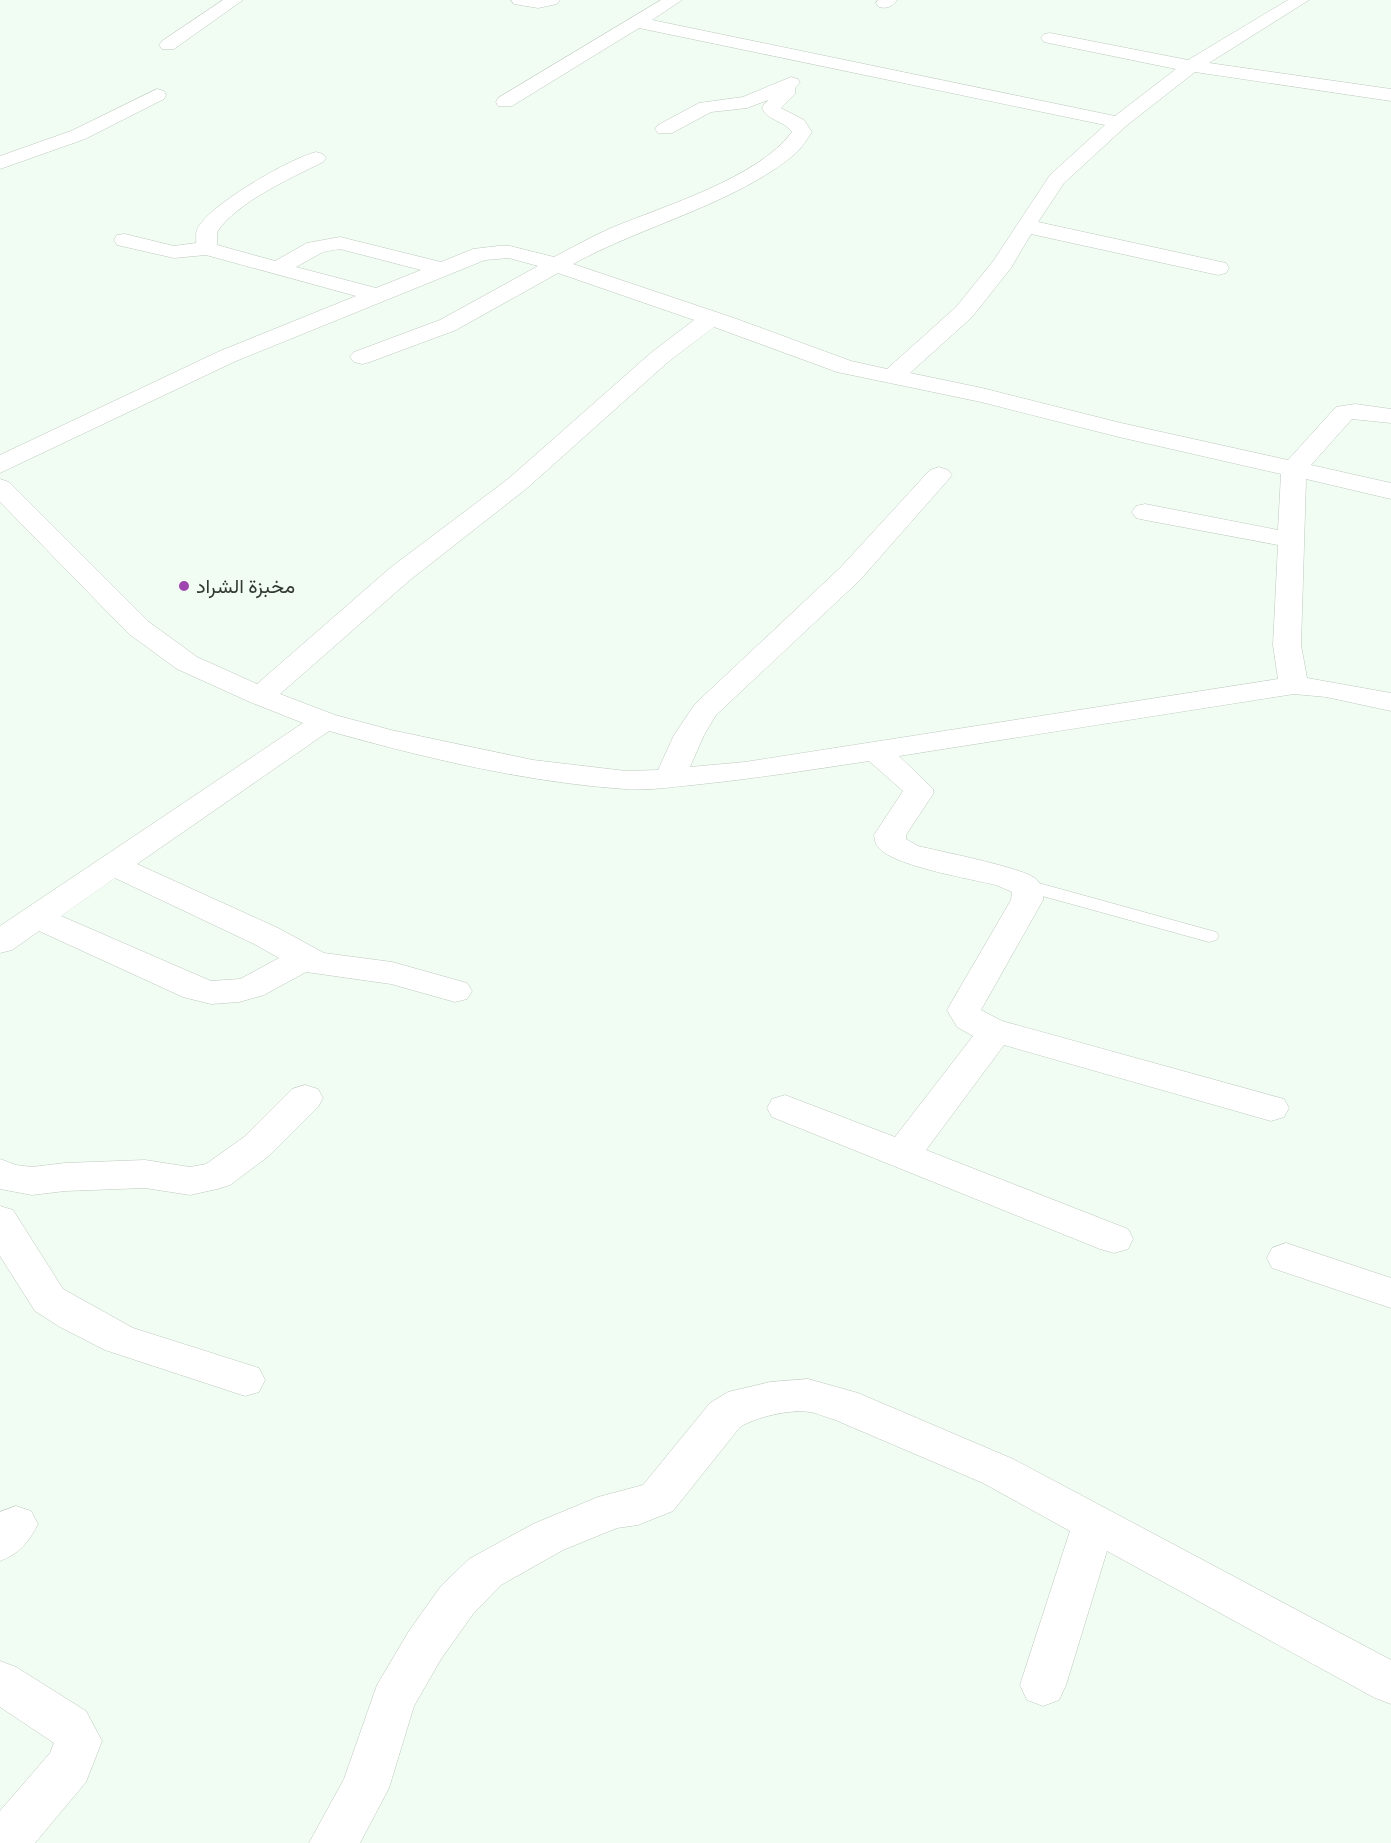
<svg xmlns="http://www.w3.org/2000/svg" width="1391" height="1843" font-family="Cabin,Vazirmatn,sans-serif">
  <style>
    .lines { fill: none; stroke-linecap: round; stroke-linejoin: round }
    .service-casing { stroke: #bdc9be; stroke-width: 1 }
    .minor-casing { stroke: #bdc9be; stroke-width: 1 }
    .service { fill: #fff; fill-rule: evenodd }
    .minor { fill: #fff; fill-rule: evenodd }
    .poi-dot { fill: #9f45b0; stroke: #f1fdf2; stroke-width: 2 }
    .labels { text-anchor: middle; dominant-baseline: central; stroke-width: 5; stroke-linejoin: round; paint-order: stroke }
    .poi-label { font-size: 20px; fill: #343934; stroke: #f1fdf2; text-anchor: start }
  </style>
  <rect width="100%" height="100%" fill="#f1fdf2"/>
  <g class="lines">
    <defs>
      <path id="service" d="M1024,879L1216,932L1219,936L1216,940L1209,942L1017,889L1014,885L1017,881Z"/>
      <path id="minor" d="M223,0H243L174,49H162L159,45L162,41Z
        M511,0H560L557,4L538,8L514,4Z
        M661,0H682L652,20L1115,116L1176,69L1044,42L1041,38L1044,34L1050,33L1188,60L1288,0H1309L1209,63L1391,89V101L1195,72L1126,126L1064,183L1038,222L1226,263L1229,268L1226,273L1218,275L1031,234L1011,268L972,317L910,373L982,388L1121,423L1288,460L1336,407L1355,404L1391,409V423L1352,419L1311,465L1391,483V499L1306,479L1301,645L1307,678L1391,693V711L1326,697L1294,694L899,756L933,789V794L906,835V839L918,846C938,851 1025,868 1036,879C1042,885 1044,892 1043,900L981,1010L1002,1021L1284,1099L1289,1108L1284,1117L1271,1121L1004,1045L926,1150L1128,1229L1133,1239L1128,1249L1114,1253L1100,1249L772,1117L767,1108L772,1099L785,1095L895,1137L973,1036L957,1027L947,1010L1011,900L1012,892L996,885C971,879 894,866 879,848C875,844 875,840 874,835L903,791L869,761C810,770 752,779 693,785C670,787 647,791 625,789C525,782 425,758 329,731L137,864L278,928L324,953L392,962L467,983L472,991L467,999L455,1002L391,984L306,972L264,995L239,1002L211,1004L183,997L39,931L12,950L0,953V926L303,723L250,702L177,669L129,634L0,502V479L9,482L149,622L197,657L257,684L390,568L508,479L652,352L694,320L558,273L456,330L370,362L362,364L354,362L350,357L354,352L440,320L538,266L509,258L485,260L236,361L0,473V455L220,351L356,296L206,255L174,258L117,245L114,240L117,235L125,234L174,246L196,243C197,239 195,234 197,230C206,206 291,158 316,152L323,154L326,158L323,162C291,178 237,202 217,232V245L275,261L307,243L340,237L441,262L473,249L498,246H510L554,257C573,247 591,237 611,228C664,206 758,178 792,132C784,120 766,121 762,107L768,100L747,108L711,112L672,133H658L655,129L658,125L699,103L743,97L791,77L798,79L800,83L795,88V94L781,108L804,120L812,132C807,139 802,148 795,154C737,203 642,226 573,264L734,318L851,361L887,369L956,307L994,260L1050,175L1105,125L639,28L512,106H498L496,102L498,98ZM340,249L421,270L376,288L296,267L323,252ZM714,327L837,372L981,402L1119,437L1281,474L1278,530L1145,504L1136,506L1132,512L1136,518L1145,520L1278,545L1273,645L1278,679L745,762L690,767L704,735L716,715L860,580L948,480L952,475L948,470L939,467L930,470L840,568L695,704L674,735L658,770L626,771L533,760L391,730L335,715L280,694L410,580L526,489L668,362ZM115,878L254,944L279,958L240,979L211,981L61,916Z
        M878,0H897C892,7 887,9 879,7L876,3Z
        M157,89L164,91L166,95L164,99L85,139L0,169V156L71,131Z
        M305,1085L318,1089L323,1098L318,1107L270,1155L230,1185L217,1189L190,1195L145,1188L65,1191L32,1195L0,1189V1159L16,1165L32,1167L65,1163L145,1160L190,1167L206,1164L244,1137L292,1089Z
        M0,1206L13,1210L63,1289L133,1328L259,1368L265,1380L259,1392L245,1396L105,1350L60,1327L35,1311L0,1256Z
        M1286,1243L1391,1278V1308L1272,1268L1267,1258L1272,1248Z
        M808,1379L858,1393L1013,1459L1391,1660V1704L1375,1698L1107,1551L1066,1685L1059,1700L1043,1706L1027,1700L1020,1685L1070,1531L983,1483L833,1419C825,1417 817,1413 810,1412C790,1409 756,1417 740,1427L673,1511L638,1525L617,1528L563,1550L501,1585L473,1614L441,1659L414,1706L389,1788L360,1843H309L344,1779L377,1685L409,1631L441,1586L469,1559L533,1524L598,1497L643,1485L710,1403L728,1392L770,1382Z
        M16,1506L31,1511L38,1524C29,1542 19,1554 0,1561V1512Z
        M0,1661L16,1667L86,1711L102,1741L86,1782L35,1843H0V1811L50,1753L54,1743L0,1707Z"/>
    </defs>
    <use href="#service" class="service-casing"/>
    <use href="#minor" class="minor-casing"/>
    <use href="#service" class="service"/>
    <use href="#minor" class="minor"/>
  </g>
  <circle class="poi-dot" cx="184" cy="586" r="6"/>
  <g class="labels">
    <g class="poi-label">
      <text x="196" y="586">مخبزة الشراد</text>
    </g>
  </g>
</svg>
